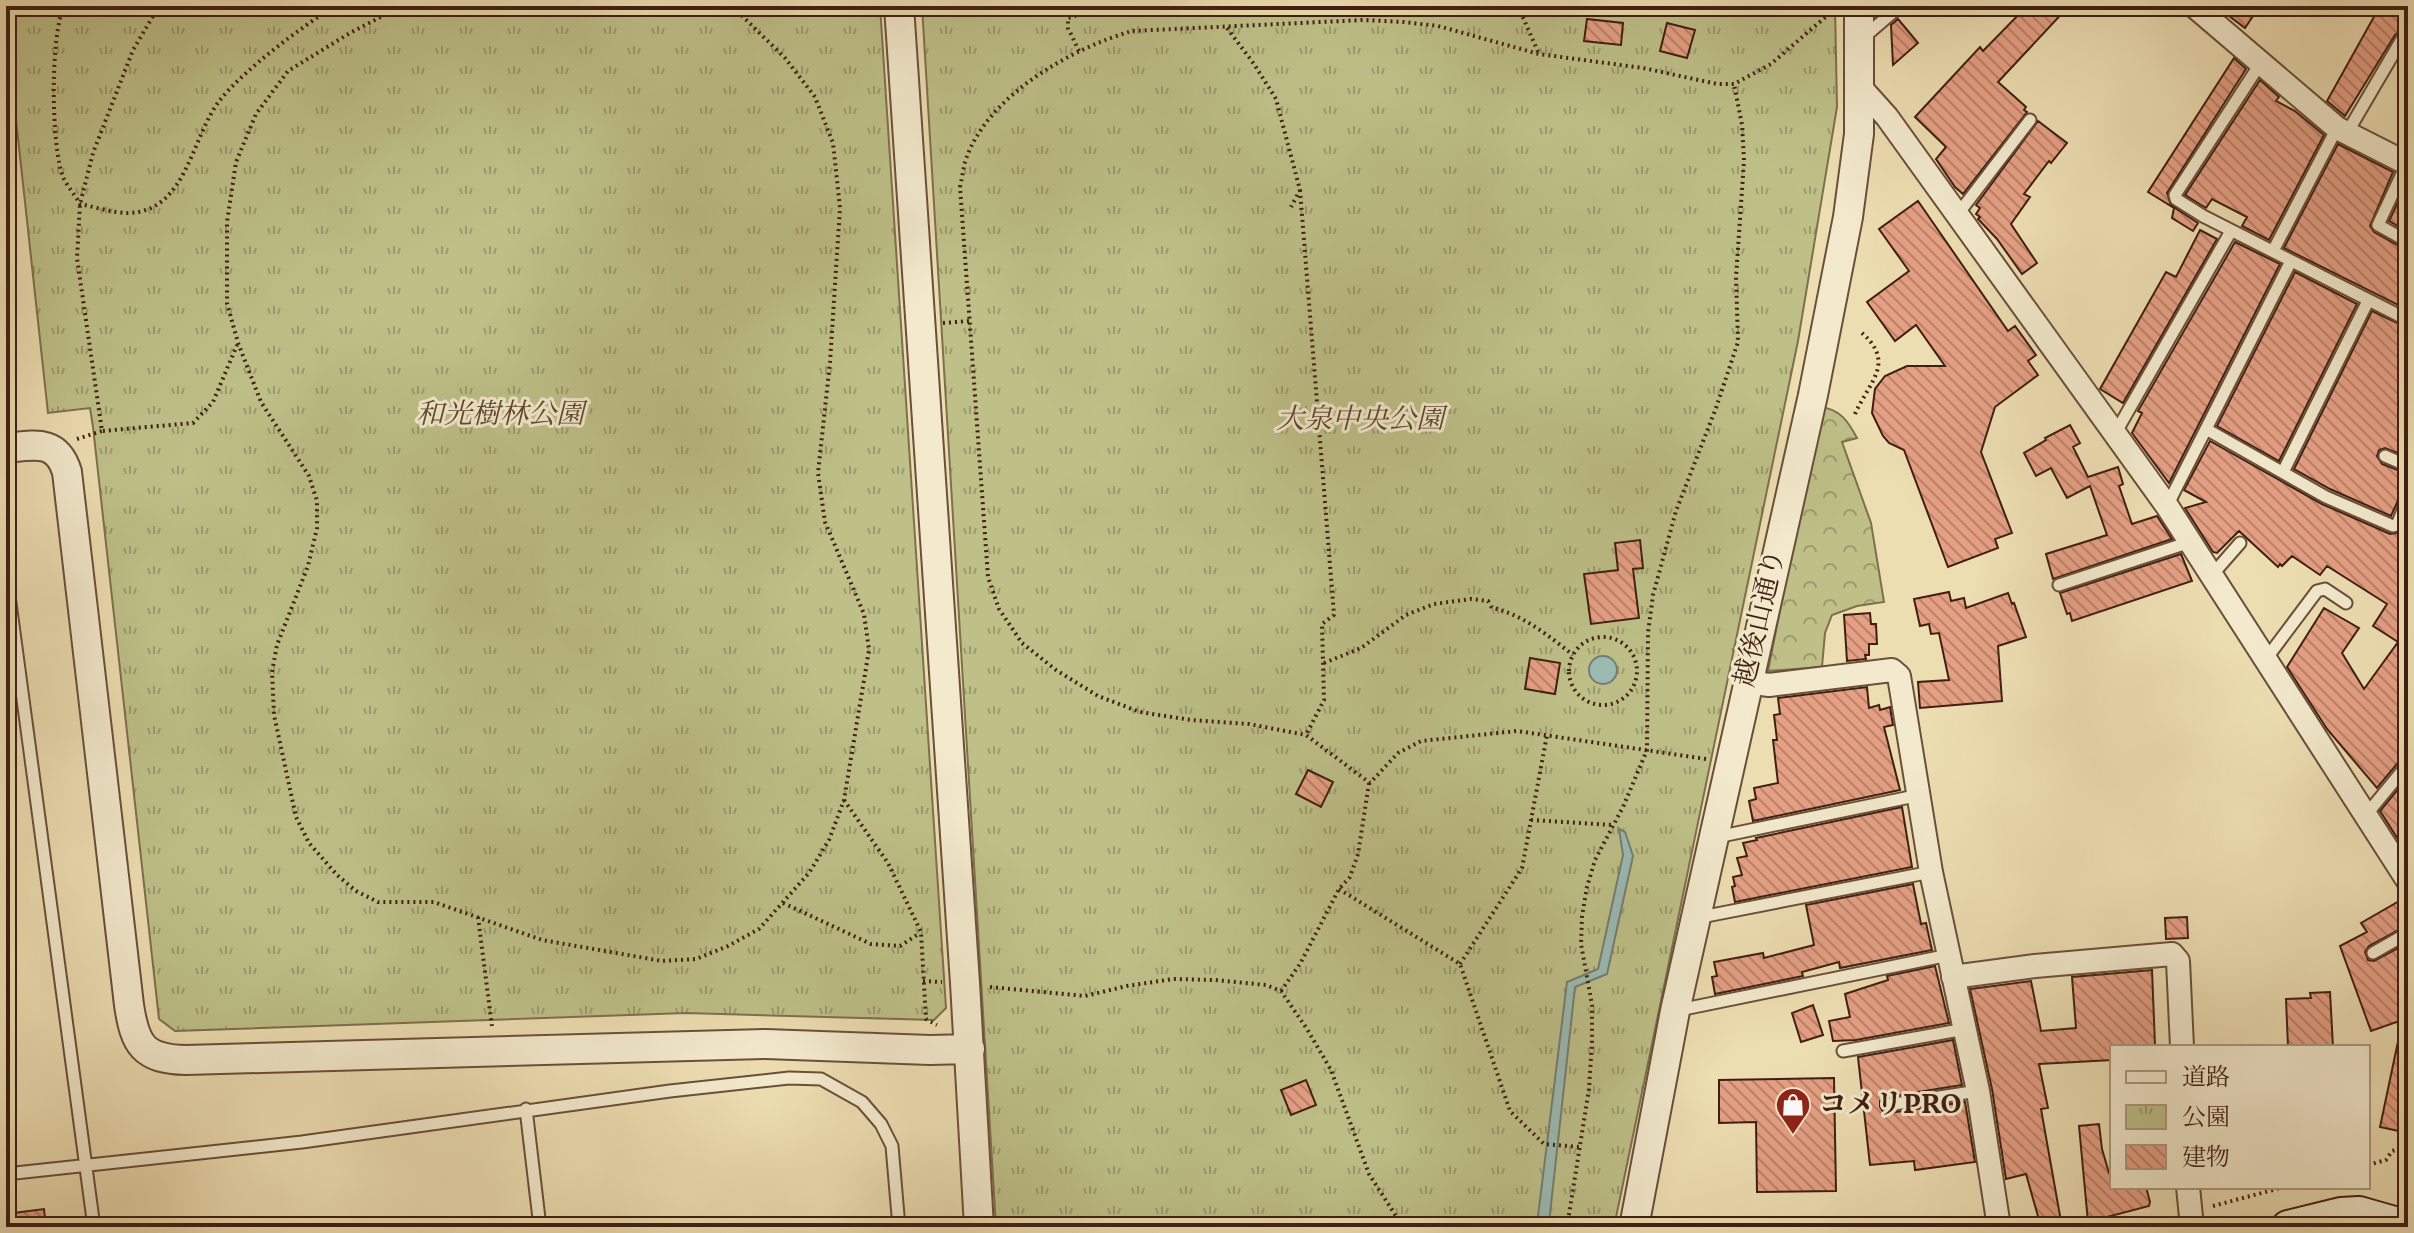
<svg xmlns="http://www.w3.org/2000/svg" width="2414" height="1233" font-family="Vollkorn,'Noto Serif JP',serif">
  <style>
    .forest { fill: url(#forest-crowns); stroke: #7e704d; stroke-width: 2 }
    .park { fill: url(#park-tufts); stroke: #7e704d; stroke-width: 2 }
    .water { fill: #9bbbb4; stroke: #767d73; stroke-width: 2 }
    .building { fill: url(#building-back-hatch); stroke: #3f1f12; stroke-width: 2 }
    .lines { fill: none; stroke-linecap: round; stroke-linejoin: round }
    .service-casing { stroke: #6a4f3a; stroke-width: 15 }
    .minor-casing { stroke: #6a4f3a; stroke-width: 26 }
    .tertiary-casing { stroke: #6a4f3a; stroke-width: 32 }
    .secondary-casing { stroke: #3f1f12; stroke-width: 36 }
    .path { stroke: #3f1f12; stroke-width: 4; stroke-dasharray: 2 4; stroke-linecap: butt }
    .service { stroke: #f3eacd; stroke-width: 11 }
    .minor { stroke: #f3eacd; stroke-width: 22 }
    .tertiary { stroke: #f3eacd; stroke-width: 28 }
    .secondary { stroke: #f3eacd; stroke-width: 32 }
    .labels { text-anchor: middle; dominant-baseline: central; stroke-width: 6; stroke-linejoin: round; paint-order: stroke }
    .park-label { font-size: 28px; font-style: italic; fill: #5f4730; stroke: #f3eacd }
    .street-label { font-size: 28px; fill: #3f1f12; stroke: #f3eacd }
    .poi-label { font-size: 28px; font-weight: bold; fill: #3f1f12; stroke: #f3eacd; text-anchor: start }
  </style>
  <defs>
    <pattern id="forest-crowns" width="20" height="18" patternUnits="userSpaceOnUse" patternTransform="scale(2)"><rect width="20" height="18" fill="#bec088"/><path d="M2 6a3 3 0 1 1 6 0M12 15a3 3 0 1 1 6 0" fill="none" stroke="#9c9b6e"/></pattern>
    <pattern id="park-tufts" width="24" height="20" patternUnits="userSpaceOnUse" patternTransform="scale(2)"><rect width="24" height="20" fill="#bec088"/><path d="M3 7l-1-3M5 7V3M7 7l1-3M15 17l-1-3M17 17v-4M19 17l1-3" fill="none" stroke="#9c9b6e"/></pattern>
    <pattern id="building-back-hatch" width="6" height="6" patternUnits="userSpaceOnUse" patternTransform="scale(2)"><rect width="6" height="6" fill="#e5a084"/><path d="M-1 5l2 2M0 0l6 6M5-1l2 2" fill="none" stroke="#bb826b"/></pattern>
  </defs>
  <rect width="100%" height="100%" fill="#eddeb2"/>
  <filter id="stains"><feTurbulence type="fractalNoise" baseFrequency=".0025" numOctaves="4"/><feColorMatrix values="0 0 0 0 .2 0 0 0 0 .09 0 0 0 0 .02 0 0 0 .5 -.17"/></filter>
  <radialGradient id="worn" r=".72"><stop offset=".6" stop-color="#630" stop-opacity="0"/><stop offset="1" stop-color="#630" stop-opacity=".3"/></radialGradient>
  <path class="forest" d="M1820,407C1840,409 1848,421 1857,438L1842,442L1871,523L1884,602L1857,606L1832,615L1825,633L1822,667L1768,671Z"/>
  <path class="park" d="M6,6H880L946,1008L934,1020L686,1013L175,1031L159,1019L93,427L90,408L48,413L6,28Z
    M922,6H1835L1837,107L1798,341L1614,1227H996Z"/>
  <path class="water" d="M1589 670a14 14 0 1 1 28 0a14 14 0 1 1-28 0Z
    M1619,829L1625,832L1633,856L1607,974L1575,987L1549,1223L1555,1224V1227H1528L1537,1224L1567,982L1598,969L1623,855Z"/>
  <path class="building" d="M2027,6H2069L1998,82L2026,107L2024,110L2027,112L1963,194L1955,187L1936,159L1946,147L1915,117L1980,47L1983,51Z
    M2216,6H2245L2255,13L2245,28Z
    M2380,6H2408V33L2402,30L2395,35L2345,116L2327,101Z
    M1587,19L1623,23L1621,45L1584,41Z
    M1898,19L1918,43L1893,65L1891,25Z
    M1667,23L1695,30L1687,58L1660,51Z
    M2234,58L2246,69L2167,193L2171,205L2198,223L2193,231L2172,218L2174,208L2148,192Z
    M2260,80L2279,97L2276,101L2295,111L2324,135L2269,240L2242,226L2247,217L2212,199L2206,208L2185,195Z
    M2038,121L2067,143L2051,163L2049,161L2024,194L2030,197L2011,224L2037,263L2022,274L1997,239L1978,219L1980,217L1976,214L1980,208L1976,205Z
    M2338,144L2393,172L2370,226L2374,232L2401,247L2408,248V310L2284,248Z
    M2408,181V232L2389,221Z
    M1918,201L2008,331L2015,326L2036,355L2028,361L2038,375L1995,407L1981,452L2012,533L1995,539L1998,548L1948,567L1904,450L1889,443L1883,436L1872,413L1875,389L1885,376L1907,366H1945L1916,325L1895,341L1867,302L1909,271L1879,229Z
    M2200,230L2217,239L2123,403L2100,389L2166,272L2176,277Z
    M2235,242L2280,264L2169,483L2132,433L2142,413L2138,411Z
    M2295,272L2357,304L2279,461L2217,426Z
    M2372,311L2408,328V457L2385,448L2379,450L2377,456L2382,464L2408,474V490L2401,494L2391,516L2330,489L2294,469Z
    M2070,425L2080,443L2073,447L2088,477L2118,467L2123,484L2119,486L2132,524L2157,516L2172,539L2053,579L2046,554L2107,535L2090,486L2067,498L2051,468L2036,476L2024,453L2046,440L2045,438Z
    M2210,441L2322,504L2390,534L2402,532L2408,521V756L2401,759L2377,788L2327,729L2287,667L2324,608L2359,628L2342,653L2364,689L2398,642L2373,626L2387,604L2327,566L2320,575L2292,556L2282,566L2280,564L2278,567L2239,531L2217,553L2213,552L2185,508L2206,502L2184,490Z
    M1640,540L1643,568L1633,569L1639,618L1591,624L1584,574L1618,570L1615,543Z
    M2181,554L2192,581L2072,621L2070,613L2067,614L2060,593Z
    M1949,592L1951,601L1964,598L1966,608L2008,593L2012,604L2014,603L2026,637L1998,646L2002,701L1920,708L1918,682L1949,680L1939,633L1931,634L1929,624L1920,626L1914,599Z
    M1870,613L1871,624H1876L1877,644H1869V655H1865L1866,659L1847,661L1844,615Z
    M1530,658L1560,663L1555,694L1525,689Z
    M1867,687L1869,708L1879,705L1880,710L1890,707L1893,725L1884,727L1900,790L1753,821L1749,801L1756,799L1754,788L1778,783L1773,740H1777L1774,715L1780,714L1778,698Z
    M1308,770L1333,782L1321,807L1296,794Z
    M2408,777V855L2380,811Z
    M1902,807L1912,867L1735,902L1732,887L1735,886L1733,877L1742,875L1737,858L1747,856L1743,843L1757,840L1756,838Z
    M1913,884L1921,924L1926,923L1932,950L1840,968L1839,962L1802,972L1803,976L1715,994L1712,977L1717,976L1714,962L1763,953L1764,958L1814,945L1806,905Z
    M2408,896V925L2369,946L2365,952L2368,960L2374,961L2398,948L2408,963V1018L2371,1031L2340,946L2367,932L2361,923Z
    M2187,917L2188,938L2166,939L2165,918Z
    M1935,966L1949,1023L1856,1040L1833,1041L1829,1021L1850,1017L1845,994L1888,980L1887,976Z
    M2152,970L2155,1045L2112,1047V1060L2039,1064L2048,1108L2041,1109L2062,1227H2041L2026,1174L2006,1179L1992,1089L1970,989L2031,981L2041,1031L2076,1028L2072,977Z
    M2330,992L2333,1047H2288L2286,999L2311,998L2310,993Z
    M1813,1005L1823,1035L1801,1042L1792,1013Z
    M2400,1032H2408V1133L2380,1127Z
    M1953,1040L1962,1085L1887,1097L1880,1101V1107L1884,1113H1889L1965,1102L1975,1162L1915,1170L1914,1161L1870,1165L1858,1057Z
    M1834,1078L1836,1191L1757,1192L1756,1122L1719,1123V1080Z
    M1306,1080L1316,1105L1291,1115L1281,1090Z
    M2099,1124L2102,1149L2109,1173L2112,1172V1187H2146L2150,1202L2149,1206L2088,1222L2079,1126Z
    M44,1209L46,1227H6V1214Z"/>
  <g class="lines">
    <defs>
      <path id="service" d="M1864,37L1900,6
        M2260,64L2175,195L2176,199L2203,216L2408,320
        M2347,133L2402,39
        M1958,214L2030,120
        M2405,240L2378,225L2407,163
        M2273,251L2337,128
        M2206,429L2326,497L2393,526L2397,525L2408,498
        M2116,432L2231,231
        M2385,456L2408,466
        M2283,472L2368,301
        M2167,506L2291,261
        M6,573L94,1227
        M2212,575L2240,543
        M2059,585L2190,542
        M2266,659L2317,591L2325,589L2346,603
        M2366,815L2408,764
        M1717,837L1920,795
        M1696,918L1931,872
        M2373,953L2408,933
        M1679,1010L1949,955
        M1843,1051L1965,1029
        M1888,1105L1978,1091
        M526,1109L540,1227
        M6,1174L302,1142L670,1091L789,1078L821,1079L862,1102L881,1124L892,1146L899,1227"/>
      <path id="minor" d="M2194,6L2337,128L2408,164
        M1861,88L1887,117L2167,506L2408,881
        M1747,682L1769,685L1892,670L1899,676L1931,872L1978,1091L1999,1227
        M1953,977L2035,966L2172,954L2178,961L2182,1047
        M2188,1187L2192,1227"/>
      <path id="tertiary" d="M899,6L965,983L979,1227
        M6,448C35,445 57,439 67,472L129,1005C135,1045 143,1059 186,1060L766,1044L930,1050L970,1049
        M1634,1227L1675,1011L1813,395L1848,217L1859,134V6"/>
      <path id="secondary" d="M2288,1227L2341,1214L2359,1213L2408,1227"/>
    </defs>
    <use href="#service" class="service-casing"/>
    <use href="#minor" class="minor-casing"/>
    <use href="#tertiary" class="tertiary-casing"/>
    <use href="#secondary" class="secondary-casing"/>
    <path class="path" d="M64,6C50,36 51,146 63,177C67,186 75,195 80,204C95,207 113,213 128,213C187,212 191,137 220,100C246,68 300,28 335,6
      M159,6L133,50L93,153L80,204L77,258L102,431L193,423L213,402L237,345
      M402,6L350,33L288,71L256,114L236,162L227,222V303L238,343L261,402L309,476L317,501V528L308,566L277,645L272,672L274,715L296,817L309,843L337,875L356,891L378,902H434L542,940L662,961L696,959L728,946L759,929L809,873L829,840L844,800L869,650L864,614L825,522L818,473L830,362L840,208L833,143L815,97L785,58L732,6
      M1518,6L1539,54
      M1227,28L1254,64L1276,99L1300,190L1291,207
      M1079,51L1068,28V18L1107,6
      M1300,190L1334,615L1322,624L1324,700L1306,735
      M943,323L969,321
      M1855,414C1869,382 1896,363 1862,333
      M77,439L102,431
      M1569 671a34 34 0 1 1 68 0a34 34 0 1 1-68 0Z
      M1324,663L1361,648L1406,615L1434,604L1471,599L1488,601L1492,608C1522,614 1549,636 1573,655
      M1706,759L1517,731L1421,741L1398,753L1370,783L1306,735L1249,724L1191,720L1140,712L1098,696L1056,670L1022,643L999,609L988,577L960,187C962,179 963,170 965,162C986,96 1070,49 1132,31L1363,20L1404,22L1438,26L1539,54L1643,68L1717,84H1734L1771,64L1829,14L1837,13
      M844,800L888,863L921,932L926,1019L937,1025
      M1531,820L1613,825
      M1339,889L1460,964L1510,1111L1544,1144L1580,1147
      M783,903L871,944L900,946L920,933
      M478,917L492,1027
      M1460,964L1522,868L1547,735
      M923,981L942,982
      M990,987L1085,996L1127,986L1173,979L1215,980L1266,985L1281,991L1307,1029L1331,1070L1369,1174L1403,1227
      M1281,991L1300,964L1339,889L1350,877L1358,854L1369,783
      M2368,1165L2386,1160L2392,1151L2408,1146
      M2213,1206L2284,1187
      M1567,1227L1589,1089L1592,1041V1005L1581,944L1582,916L1587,887L1595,860L1623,807L1647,750L1648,633L1653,595L1676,511L1716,408L1738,342L1736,277L1744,161L1742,125L1734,84
      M2137,1227L2170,1218"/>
    <use href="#service" class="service"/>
    <use href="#minor" class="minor"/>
    <use href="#tertiary" class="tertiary"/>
    <use href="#secondary" class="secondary"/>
  </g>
  <defs>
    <symbol id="shop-pin" viewBox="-11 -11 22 30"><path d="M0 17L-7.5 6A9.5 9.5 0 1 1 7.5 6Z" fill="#8f2418" stroke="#f3eacd"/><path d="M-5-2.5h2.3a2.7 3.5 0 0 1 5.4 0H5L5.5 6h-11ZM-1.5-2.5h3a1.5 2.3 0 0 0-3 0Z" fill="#fff"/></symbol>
  </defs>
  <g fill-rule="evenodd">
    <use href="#shop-pin" x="1773" y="1085" width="40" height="54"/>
  </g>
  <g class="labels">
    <g class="park-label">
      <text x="500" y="415">和光樹林公園</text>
      <text x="1360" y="420">大泉中央公園</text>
    </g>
    <g class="street-label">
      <text transform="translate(1761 618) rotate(-77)">越後山通り</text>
    </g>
    <g class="poi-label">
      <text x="1819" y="1105">コメリPRO</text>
    </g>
  </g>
  <rect width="2414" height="1233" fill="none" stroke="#eddeb2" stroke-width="32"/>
  <rect x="8" y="8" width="2398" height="1217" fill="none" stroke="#3f1f12" stroke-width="4"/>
  <rect x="16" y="16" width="2382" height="1201" fill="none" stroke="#3f1f12" stroke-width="2"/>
  <rect x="2110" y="1045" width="260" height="144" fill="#f3eacd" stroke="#ab9982" stroke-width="2"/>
  <rect x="2126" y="1071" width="40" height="12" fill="#f3eacd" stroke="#ab9982" stroke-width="2"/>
  <text x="2182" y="1085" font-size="24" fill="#3f1f12">道路</text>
  <rect x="2126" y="1105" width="40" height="24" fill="url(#park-tufts)" stroke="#ab9982" stroke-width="2"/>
  <text x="2182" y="1125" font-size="24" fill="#3f1f12">公園</text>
  <rect x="2126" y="1145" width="40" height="24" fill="url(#building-back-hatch)" stroke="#ab9982" stroke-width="2"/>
  <text x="2182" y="1165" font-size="24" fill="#3f1f12">建物</text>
  <rect width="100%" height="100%" filter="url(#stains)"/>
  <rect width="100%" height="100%" fill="url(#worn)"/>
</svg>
